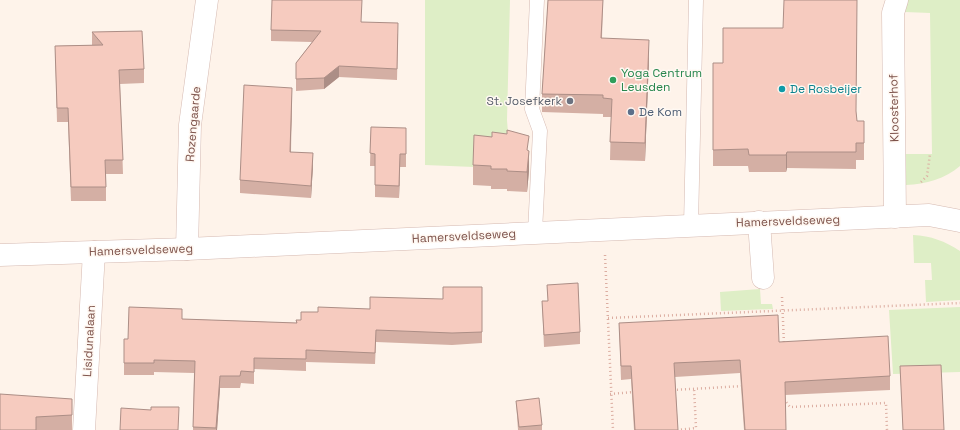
<svg xmlns="http://www.w3.org/2000/svg" width="960" height="430" font-family="'Space Grotesk',sans-serif">
  <style>
    .green { fill: #deeec6 }
    .lines { fill: none; stroke-linecap: round; stroke-linejoin: round }
    .service-casing { stroke: #d5b9b1; stroke-width: 15 }
    .minor-casing { stroke: #d5b9b1; stroke-width: 23 }
    .tertiary-casing { stroke: #d5b9b1; stroke-width: 23 }
    .path { stroke: #dcada1; stroke-width: 2.5; stroke-dasharray: 1 3; stroke-linecap: butt }
    .service { stroke: #fff; stroke-width: 14 }
    .minor { stroke: #fff; stroke-width: 22 }
    .tertiary { stroke: #fff; stroke-width: 22 }
    .wall { fill: #d4afa4 }
    .shaded-wall { fill: #ac8e86 }
    .building { fill: #f6cbbf; stroke: #ac8e86 }
    .leisure-dot { fill: #2e9e5b; stroke: #fff8f2; stroke-width: 1.5 }
    .culture-dot { fill: #0f9aa8; stroke: #fff8f2; stroke-width: 1.5 }
    .worship-dot { fill: #6b7280; stroke: #fff8f2; stroke-width: 1.5 }
    .service-dot { fill: #5c6f8a; stroke: #fff8f2; stroke-width: 1.5 }
    .labels { text-anchor: middle; dominant-baseline: central; stroke-width: 3; stroke-linejoin: round; paint-order: stroke }
    .leisure-label { font-size: 12px; fill: #27864d; stroke: #fff8f2; text-anchor: start }
    .culture-label { font-size: 12px; fill: #0d838f; stroke: #fff8f2; text-anchor: start }
    .worship-label { font-size: 12px; fill: #5b616d; stroke: #fff8f2; text-anchor: end }
    .street-label { font-size: 12px; fill: #7d524a; stroke: #fff8f2 }
    .service-label { font-size: 12px; fill: #4e5e75; stroke: #fff8f2; text-anchor: start }
  </style>
  <rect width="100%" height="100%" fill="#fef3ea"/>
  <path class="green" d="M425,0H510L507,120L508,133L474,167L425,165Z
    M908,0H960V166C945,179 926,184 906,185L905,154H932L930,13L905,12Z
    M913,235C931,236 945,241 960,251V300L926,302L925,280H932L931,263H914Z
    M760,289L761,304H772L773,309L721,311L720,292Z
    M960,307V372L893,374L889,310Z"/>
  <g class="lines">
    <defs>
      <path id="service" d="M691,225L696,0
        M535,232L540,131L532,109L537,0"/>
      <path id="minor" d="M895,217L893,13L897,0
        M759,222L763,278
        M187,249L190,125L207,0
        M84,430L94,252"/>
      <path id="tertiary" d="M0,255L187,249L929,215L960,221"/>
    </defs>
    <use href="#service" class="service-casing"/>
    <use href="#minor" class="minor-casing"/>
    <use href="#tertiary" class="tertiary-casing"/>
    <path class="path" d="M921,182L927,176L930,154
      M605,255L613,430
      M782,297L784,344
      M608,318L960,303
      M673,390L744,386
      M610,394L634,392
      M784,399L790,407L886,403L887,430
      M677,430L696,428L694,388"/>
    <use href="#service" class="service"/>
    <use href="#minor" class="minor"/>
    <use href="#tertiary" class="tertiary"/>
  </g>
  <path class="wall" d="M548,0H603L602,38L649,58L645,161L610,160L611,117H603V114L542,112V94Z
    M362,22L398,34L397,80L339,77L324,89L296,91V63L312,42L271,41V30Z
    M783,28L856,113L857,121H864V160H856V169L787,168L786,172H749L748,166H713V63H723Z
    M92,32L144,69V83L120,84L123,174H106V201H71L68,122H57L55,46L92,45Z
    M292,100L291,152L313,165L311,198L240,193V180Z
    M371,127L406,140V167H400L399,198L375,197V166H370Z
    M529,151V171L527,192L507,191V189H491V186L473,185V165Z
    M547,285L580,332V344L544,347L542,301H548Z
    M482,287V343L452,345L376,342L375,364L306,362V371L254,369V384L241,383L240,388H220L217,430H193L194,373L154,372V375H124V339H128L182,319L296,323V320H301L318,312L370,309L443,299Z
    M619,323L779,342L890,376V390L785,395L786,430H744L740,373L675,377L678,430H634L631,379L621,380Z
    M900,366L944,430H903Z
    M0,394L72,413V430H0Z
    M516,401L542,425V430H518Z"/>
  <path class="shaded-wall" d="M649,40V58L645,161V143Z
    M339,66V77L324,89V78Z
    M292,88V100L290,165V152Z
    M529,151V171L527,192V172Z
    M787,152V168L786,172V155Z
    M313,153V165L311,198V186Z
    M400,154V167L399,198V186Z
    M220,376V388L217,430H216Z"/>
  <path class="building" d="M272,0H362L361,22L398,23L397,69L339,66L324,78L296,79V63L321,31L271,30Z
    M548,0H603L601,38L649,40L645,143L610,142L612,99L603,98V95L542,94Z
    M784,0H857L856,111L857,121H864V143H856V152H787L786,155H749L748,149L713,150V63H723V28H783Z
    M142,31L144,69L119,70L123,160H105L106,187H71L68,108H57L55,46L103,45L92,32Z
    M244,85L292,88L290,152L313,153L311,186L240,180Z
    M371,127L406,128V154H400L399,186L375,185V154L370,153Z
    M507,130L529,136L527,150L529,151L527,172L507,171V169H491V166L473,165L474,135L492,137V132L507,134Z
    M578,283L580,332L544,335L542,301H548L547,285Z
    M443,287H482V332L452,333L376,330L375,353L306,350V359L254,358V372L241,371L240,376H220L216,428L193,427L195,361L154,360V363H124V339H128L129,307L182,309V319L297,323L296,320H301V312H318V307L370,309V297L443,299Z
    M778,315L779,342L888,336L890,376L785,382L786,430H745L740,360L674,363L678,430H635L631,366H621L619,323Z
    M941,365L944,430H903L900,366Z
    M0,394L72,399V415L36,417V430H0Z
    M539,398L542,425L519,427L516,401Z
    M151,407H179L178,430H120L121,408L151,410Z"/>
  <circle class="leisure-dot" cx="613" cy="80" r="4"/>
  <circle class="culture-dot" cx="782" cy="89" r="4"/>
  <circle class="worship-dot" cx="570" cy="101" r="4"/>
  <circle class="service-dot" cx="631" cy="112" r="4"/>
  <g class="labels">
    <g class="leisure-label">
      <text x="621" y="73">Yoga Centrum<tspan x="621" dy="14">Leusden</tspan></text>
    </g>
    <g class="culture-label">
      <text x="790" y="89">De Rosbeijer</text>
    </g>
    <g class="worship-label">
      <text x="562" y="101">St. Josefkerk</text>
    </g>
    <g class="street-label">
      <text transform="translate(894 108) rotate(-91)">Kloosterhof</text>
      <text transform="translate(193 124) rotate(-85)">Rozengaarde</text>
      <text transform="translate(788 221) rotate(-2)">Hamersveldseweg</text>
      <text transform="translate(464 236) rotate(-3)">Hamersveldseweg</text>
      <text transform="translate(141 250) rotate(-2)">Hamersveldseweg</text>
      <text transform="translate(89 341) rotate(-87)">Lisidunalaan</text>
    </g>
    <g class="service-label">
      <text x="639" y="112">De Kom</text>
    </g>
  </g>
</svg>
